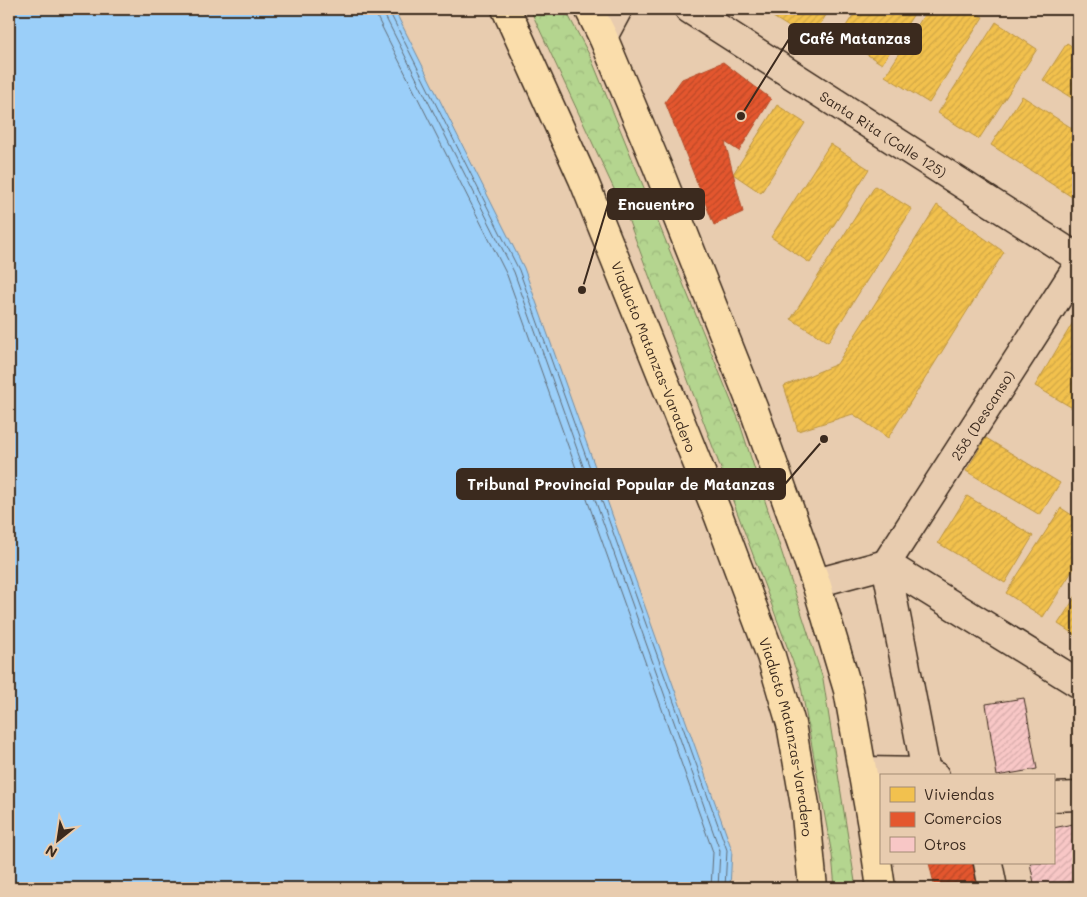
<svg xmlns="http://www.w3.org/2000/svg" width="1087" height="897" font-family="Mali,sans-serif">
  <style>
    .forest { fill: url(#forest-crowns); stroke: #788056 }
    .water { fill: #9bcff9; stroke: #758da1 }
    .homes { fill: url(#homes-hatch); stroke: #bb9440 }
    .shops { fill: url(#shops-hatch); stroke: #b14a29 }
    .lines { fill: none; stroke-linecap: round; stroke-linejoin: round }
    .shore { stroke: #616c76; stroke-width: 1 }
    .building { fill: url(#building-hatch); stroke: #3b2a1e }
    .minor-casing { stroke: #3b2a1e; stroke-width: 31 }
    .highway-casing { stroke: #3b2a1e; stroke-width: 31 }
    .minor { stroke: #e8ccaf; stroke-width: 28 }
    .highway { stroke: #faddab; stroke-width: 28 }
    .labels { text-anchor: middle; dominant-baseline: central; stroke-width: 5; stroke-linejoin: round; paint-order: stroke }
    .street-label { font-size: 14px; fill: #3b2a1e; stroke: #e8ccaf }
    .leader { fill: none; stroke: #3b2a1e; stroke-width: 2 }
    .callout-dot { fill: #3b2a1e; stroke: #e8ccaf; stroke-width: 2 }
    .callout { fill: #3b2a1e; stroke: #3b2a1e; stroke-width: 2 }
    .callout-label { font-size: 15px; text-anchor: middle; font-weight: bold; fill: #fff }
  </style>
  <defs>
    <pattern id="forest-crowns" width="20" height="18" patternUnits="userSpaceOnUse" patternTransform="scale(1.25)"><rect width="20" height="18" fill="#b4d58f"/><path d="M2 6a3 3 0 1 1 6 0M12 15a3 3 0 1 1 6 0" fill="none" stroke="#9cb77b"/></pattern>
    <pattern id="homes-hatch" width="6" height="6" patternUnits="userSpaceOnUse" patternTransform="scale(1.25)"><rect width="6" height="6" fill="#f2c14e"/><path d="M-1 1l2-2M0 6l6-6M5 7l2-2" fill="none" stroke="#d0a644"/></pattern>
    <pattern id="shops-hatch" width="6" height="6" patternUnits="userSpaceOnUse" patternTransform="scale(1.25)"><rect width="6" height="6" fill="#e4572e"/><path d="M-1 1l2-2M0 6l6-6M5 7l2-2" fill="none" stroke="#ba4827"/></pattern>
    <pattern id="building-hatch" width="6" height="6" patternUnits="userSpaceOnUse" patternTransform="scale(1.25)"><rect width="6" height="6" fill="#f8c7c6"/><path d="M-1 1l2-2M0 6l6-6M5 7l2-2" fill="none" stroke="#d6abaa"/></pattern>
  </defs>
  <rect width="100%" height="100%" fill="#e8ccaf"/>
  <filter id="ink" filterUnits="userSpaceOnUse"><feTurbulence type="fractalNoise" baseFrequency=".02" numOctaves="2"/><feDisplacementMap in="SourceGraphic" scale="10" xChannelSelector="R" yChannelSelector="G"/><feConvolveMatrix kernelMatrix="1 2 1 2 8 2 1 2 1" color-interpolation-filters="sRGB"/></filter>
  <g filter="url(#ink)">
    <path class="forest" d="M530,9H565L591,58L738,418L823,679L856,888H835L832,855L800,681L628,219Z"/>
    <path class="water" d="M9,9H394L524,268L732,850L730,888H9Z"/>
    <path class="homes" d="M778,9H830L810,40L773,17Z
      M857,9H917L882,64L839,37Z
      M928,9H970L983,17L929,103L885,76Z
      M996,22L1037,49L979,139L938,113Z
      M1067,43L1078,50V102L1043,80Z
      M1022,96L1078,132V186L1072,197L991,145Z
      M777,105L805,123L761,193L733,174Z
      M830,144L869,169L810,263L771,237Z
      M875,186L912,209L828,342L791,319Z
      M937,205L1004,252L888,438L853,414L798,431L784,386L837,364Z
      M1078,314V406L1076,410L1035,386Z
      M986,438L1060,483L1040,515L966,471Z
      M967,496L1033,536L1005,583L938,543Z
      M1061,508L1078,519V562L1043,617L1006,593Z
      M1078,593V637L1058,624Z"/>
    <path class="shops" d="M723,62L771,99L739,151L725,142L743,212L714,225L665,102L682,79Z
      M929,863H975L981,885L967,888H935Z"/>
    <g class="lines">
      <path class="shore" d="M376,9L378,19L507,275L713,852L711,888
        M383,9L385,16L514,272L720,851L718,888
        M390,9V13L519,270L727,850L725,888"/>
    </g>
    <path class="building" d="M1024,698L1037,769L997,776L986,704Z
      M1078,823V888H1071L1070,882L1041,888H1035L1030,863H1053V828Z"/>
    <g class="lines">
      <defs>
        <g id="minor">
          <path id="s1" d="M689,9L1078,258"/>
          <path d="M603,37L618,9"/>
          <path d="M816,583L886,564L1078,683"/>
          <path d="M863,771L926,772L935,776"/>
          <path id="s2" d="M926,772L886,564L1078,266"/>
          <path d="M1053,797L1078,796"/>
          <path d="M988,863L993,888"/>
        </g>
        <g id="highway">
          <path id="s3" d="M506,9L583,179L719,517L771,656L791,724L805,805L813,888"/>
          <path d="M589,9L603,37L657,166L754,410L816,583L848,690L872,826L881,888"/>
        </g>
      </defs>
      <use href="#minor" class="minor-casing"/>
      <use href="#highway" class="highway-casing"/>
      <use href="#minor" class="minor"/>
      <use href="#highway" class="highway"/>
    </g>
  </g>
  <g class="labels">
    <g class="street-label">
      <text stroke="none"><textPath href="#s1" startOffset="231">Santa Rita (Calle 125)</textPath></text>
      <text stroke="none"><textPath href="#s3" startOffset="378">Viaducto Matanzas-Varadero</textPath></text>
      <text stroke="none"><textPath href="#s2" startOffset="389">258 (Descanso)</textPath></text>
      <text stroke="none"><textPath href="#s3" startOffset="782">Viaducto Matanzas-Varadero</textPath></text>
    </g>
  </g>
  <path class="leader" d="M741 116L789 39M582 290L608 204M824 439L785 484"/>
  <g class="callout-dot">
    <circle cx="741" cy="116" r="5"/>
    <circle cx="582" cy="290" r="5"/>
    <circle cx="824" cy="439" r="5"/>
  </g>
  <g class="callout">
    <rect x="789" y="24" width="132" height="30" rx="5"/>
    <rect x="608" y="189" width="96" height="30" rx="5"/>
    <rect x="457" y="469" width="328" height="30" rx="5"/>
  </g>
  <g class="callout-label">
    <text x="855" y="44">Café Matanzas</text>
    <text x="656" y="210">Encuentro</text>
    <text x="621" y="490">Tribunal Provincial Popular de Matanzas</text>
  </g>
  <rect width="1087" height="897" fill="none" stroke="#e8ccaf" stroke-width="30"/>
  <rect x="15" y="15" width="1057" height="867" fill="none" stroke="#3b2a1e" stroke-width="2" filter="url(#ink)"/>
  <rect x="880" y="774" width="175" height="90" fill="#e8ccaf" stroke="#a38b75"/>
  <rect x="890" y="787" width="25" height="15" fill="#f2c14e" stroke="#a38b75"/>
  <text x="924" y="800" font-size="15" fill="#3b2a1e">Viviendas</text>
  <rect x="890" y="812" width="25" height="15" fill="#e4572e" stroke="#a38b75"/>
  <text x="924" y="824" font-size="15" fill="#3b2a1e">Comercios</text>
  <rect x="890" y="837" width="25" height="15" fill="#f8c7c6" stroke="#a38b75"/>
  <text x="924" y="850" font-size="15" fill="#3b2a1e">Otros</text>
  <g transform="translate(58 840) rotate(210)" stroke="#e8ccaf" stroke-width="4" paint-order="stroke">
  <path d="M0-4L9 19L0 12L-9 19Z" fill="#3b2a1e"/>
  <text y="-8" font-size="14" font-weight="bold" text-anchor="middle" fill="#3b2a1e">N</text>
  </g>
</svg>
